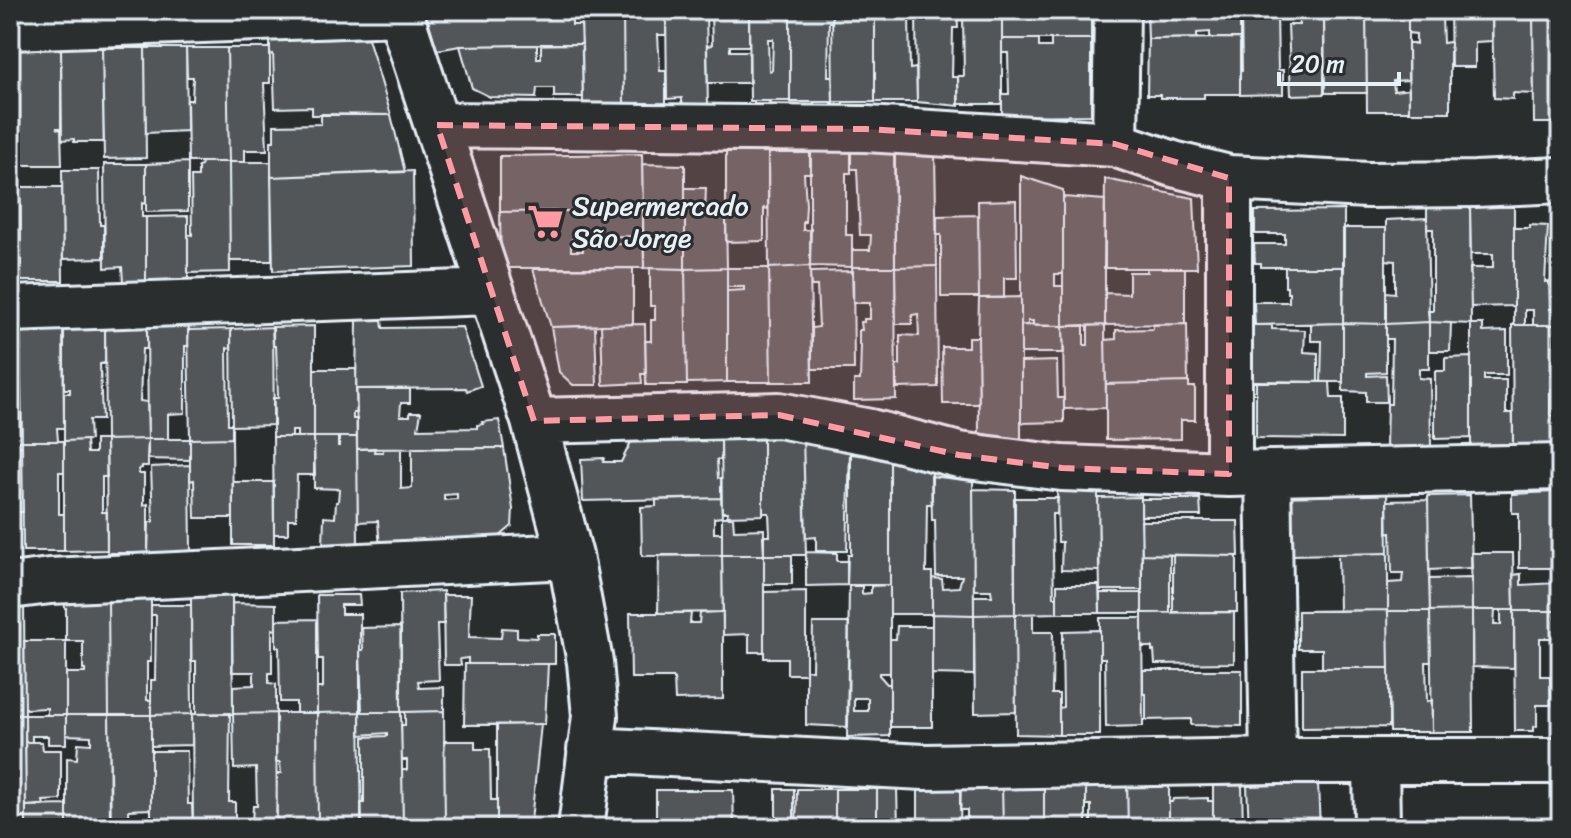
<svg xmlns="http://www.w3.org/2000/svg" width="1571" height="838" font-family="Sriracha,sans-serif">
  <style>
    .building { fill: #535759; stroke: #e8f1f8; stroke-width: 2; fill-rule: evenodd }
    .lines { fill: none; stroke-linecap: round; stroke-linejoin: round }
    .minor-casing { stroke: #e8f1f8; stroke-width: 50 }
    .minor { stroke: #2a2d2e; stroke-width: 44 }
    .marked { fill: #ff9aa2; fill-opacity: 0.2; stroke: #ff9aa2; stroke-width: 6; stroke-dasharray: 16 10; stroke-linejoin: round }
    .labels { text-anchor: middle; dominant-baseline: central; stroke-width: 6; stroke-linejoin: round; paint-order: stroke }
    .poi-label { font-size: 28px; fill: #e8f1f8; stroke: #2a2d2e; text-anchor: start }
  </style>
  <rect width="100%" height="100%" fill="#2a2d2e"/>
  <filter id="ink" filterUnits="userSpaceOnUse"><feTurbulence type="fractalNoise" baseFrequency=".0125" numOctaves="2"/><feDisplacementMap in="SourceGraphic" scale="16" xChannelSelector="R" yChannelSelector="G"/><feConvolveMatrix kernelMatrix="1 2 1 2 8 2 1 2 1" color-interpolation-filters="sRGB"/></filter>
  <g filter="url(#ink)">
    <path class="building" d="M425,10H530V17L535,16V10H581V13H572V25H581L582,44L460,46L437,50Z
      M599,10H623L624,104L583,105L581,11L599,12Z
      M623,10H666V35H658L660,71H666V105L624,106Z
      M666,10H706L708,106H682V98L667,99Z
      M706,10H749V46H730V51H749V83H708L707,46L712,45L711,13H706Z
      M749,10H790V101H750ZM768,39H773L772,70L769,71Z
      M790,10H832V22H829L828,76H832L833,102H790Z
      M832,10H875V102H833Z
      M875,10H916V15L909,16L910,69L916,68L917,102H875Z
      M916,10H957L958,28H953L952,77H958L959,106L917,102Z
      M957,10H1002V14L957,15Z
      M1002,10H1091V39H1002Z
      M1147,10H1240V38H1210V32L1197,33V38L1148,39Z
      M1241,10H1282V13H1277L1278,70H1283V94L1240,95V71H1242Z
      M1282,10H1324V94L1291,95L1288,25H1299L1298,15L1294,16V19H1282Z
      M1324,10H1366L1367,93H1325Z
      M1371,10H1408V80L1393,81L1394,91L1409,89V111H1367L1366,13H1371Z
      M1408,10H1450V17L1442,18L1443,43L1450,42V112H1409L1408,44H1416V34L1408,33Z
      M1450,10H1492V41L1475,42V67H1451Z
      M1492,10H1529L1530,16L1533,17L1534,94L1513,93V99L1494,98Z
      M1533,10H1561V123H1534Z
      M963,17H1002V104H958V76H964Z
      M368,38L391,115H312V107L275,108L273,54L270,55V41Z
      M1240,38V94H1204V98H1160V95H1147L1148,39Z
      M1002,39H1039V47H1051V39H1091V115L1002,116V94H1009L1008,53H1002Z
      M541,44H582L583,97H554V88H537L536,98L490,97L472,88L460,46L537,45V58H541Z
      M19,48H61V128H56L61,130L62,165H20Z
      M61,48H102L104,142H74V139L62,140Z
      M102,48H145L146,158L104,159Z
      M145,48H186L187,131L146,133Z
      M186,48H227L229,162H188L187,100H192L193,77H187Z
      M227,48H270V83H264L267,150H245V162H229Z
      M10,60H19L20,165L10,166Z
      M321,114L391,115L405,172L271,177V141H274V125L321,124Z
      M810,145L851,148V173H846V235H852V267L810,266Z
      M895,145V267H852V250H870L871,235H860L857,169H851V148Z
      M894,147L935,154L937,266L895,267Z
      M768,151V209L764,208V241L726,242V152Z
      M768,153H811V173H804L806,205L805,222L803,221V230L811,229L810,266L769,268Z
      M642,154L643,210L500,212V156Z
      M188,162V211L146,212V164Z
      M202,162H229L230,272L188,273V234L192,235L191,177H198V167L201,166Z
      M229,162H271L272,261H230Z
      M104,164H146V204L142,203V217H146V281L123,282L122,267L105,268Z
      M642,164L685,165V269L644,268Z
      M20,165L21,281H10V166Z
      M62,170H99L100,225H104V258L63,259Z
      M413,171L414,266L273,271L271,177Z
      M1021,176L1063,190V274H1055V286H1063V326H1033V321H1028V325H1021Z
      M1105,179L1156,189V191L1194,198L1197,268H1104Z
      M20,187H62L63,281H21Z
      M685,188H706L705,214H726L727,268L685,269Z
      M1063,197L1105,200V325L1063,326Z
      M1016,200L1017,278H1004V298H979L978,201Z
      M1470,206L1471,324L1429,322L1428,311H1433V229H1427V208Z
      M1470,206L1514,207V306L1471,307L1470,268H1493V254H1471Z
      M643,210V236L574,237V239L571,240V251H583V244H633V239L644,238V268H501L500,212Z
      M1344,210V267H1261V263H1255L1254,244H1285V234H1255V211Z
      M978,215L979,297H941V235H937V216Z
      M188,216V280L146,281V217Z
      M1427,218L1429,322L1386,324V292L1395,293V261L1386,260V220Z
      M1530,225L1548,226L1545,282L1549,281L1550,309H1555V325H1533V310H1525V325H1514V228H1530Z
      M1343,228H1386V324L1343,323Z
      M1553,233H1561V320H1555Z
      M810,266L812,382H771L769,268Z
      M937,266L938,387L897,388L896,365H900V335L919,336L918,314L912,315V324H896L895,267Z
      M852,267H895L896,399L854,400V380H860L861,345H859V330H862L861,322H864V319H870V303H853Z
      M1285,267H1344L1343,323L1255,325L1254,302H1289V293H1287V287H1285Z
      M633,268V324L551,327L533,269Z
      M650,268L685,269L687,385H646L645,341H651V320H655V306H650Z
      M727,268H769L771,382H727V291L744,290V287H727Z
      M727,268V382L687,383L685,269Z
      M1146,268H1185V324L1105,325V293L1129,294V272H1147Z
      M853,271L854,369H812V328L819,327L817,286H811L810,272Z
      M1021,297V443L979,433L978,337L979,298Z
      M357,320H382L383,328L462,327L481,386L467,391L466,388L356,389Z
      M1555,320H1561V426L1554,425Z
      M1429,322V369H1419V378L1430,379L1431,446L1386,447L1387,404H1391L1392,339H1386V324Z
      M1429,322L1451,323L1450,351H1429Z
      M10,323L20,325L21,350H17L16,412H21L22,441H10Z
      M1343,323L1386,324V372L1367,373V376L1386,375L1387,402H1366V392L1343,391Z
      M1343,323V382H1321L1322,341H1311V324Z
      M63,324L64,428H57L58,441H22L20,325Z
      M105,324H147V349H142L140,401L147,402L148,439L106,440Z
      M189,324L188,346H185V413L168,414V439H148L147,325Z
      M645,324L646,374H641L642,383L603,385L601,325Z
      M1187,324L1188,382L1106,384L1105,340L1116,339V330L1153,329V325Z
      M1471,324H1483V332L1507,331V375H1484V380H1506V413H1513V444L1471,445Z
      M1021,325L1063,326L1064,353H1021Z
      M1084,325V345H1088V326L1105,325L1106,408L1064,409L1063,326Z
      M1245,325H1272V329L1305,330L1304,352L1318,353V382H1245Z
      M1512,325H1555L1554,375H1550V415L1554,416V446H1513Z
      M314,326V437H297V431H292V437H273V398H278L276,346H273L272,327Z
      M595,326L597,385H573L559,372L551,327Z
      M273,327L274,425L232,426L231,329Z
      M105,329V363L100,364L102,420H89L90,440L64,441V393H70V389H64V330Z
      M231,329V349L227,348L228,424H232V438L190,439L188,330Z
      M968,337H978L979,404H943L942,347H968Z
      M1471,357V438L1435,439V371H1445V358Z
      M1057,361L1058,398H1064V422L1021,423V362Z
      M314,369H356L357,413H353V419H357V437H314Z
      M1256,381L1330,382L1331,398H1343V439L1256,438Z
      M1189,382V387H1195V420H1181V439L1106,440V384Z
      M356,389H410V403H401L400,416H410V412H421L418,429L477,428V425L483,424L482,422L499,420L504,448L357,449Z
      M721,435H763V515L727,516L728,512H722Z
      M763,435H803L806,555H764L763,536H770L769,513H763Z
      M273,437H314L315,475H297L296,519H288V534H274Z
      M314,437H338V446H339V437H357L358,545H323L324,517L335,518L336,502H338L339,489L314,488Z
      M232,438L233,518H195L194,480L190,481V439Z
      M803,438L850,452L847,551H816V537L806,538Z
      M148,439V466H142V468L139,469V474H144V505L148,504V553H107L106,440Z
      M148,439H190V460L147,459Z
      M86,440L87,453H95V440H106L107,477H102V512H107V550L64,551V441Z
      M22,441H64V472H59V514H64V551H23Z
      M721,441V460H717L718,478L721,477V498L583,501L581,459L604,458L603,462H621L631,442Z
      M10,446H22L23,512H10Z
      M375,448L374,452H383V449H401V489L412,488V448H504L513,509L512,526L499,537L380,550L378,521L358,522L357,449ZM457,494V499L444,500V495Z
      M851,454L890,459V585H847L848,555H851Z
      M890,461L932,471V504H927L926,572H932V614H890Z
      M190,465L191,552L148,553L149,522H153L151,467Z
      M931,476L973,481L974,615L932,614V578L942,579L943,588L959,587L962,576H936L935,520H932Z
      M233,482H274V545H233Z
      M1387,488L1388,553L1291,555L1290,489Z
      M973,489L1015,490V614L974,615V596H992L991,590H974Z
      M1057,491H1098L1099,571L1061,570L1062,542H1058Z
      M1555,492V568H1519V513H1512V494Z
      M1561,494V558H1556L1555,495Z
      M1470,495L1472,568L1429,570L1428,496Z
      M1141,497L1142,590H1100L1098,498Z
      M721,498L722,517L714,518V533H722V555L642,556L641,507L656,506V500Z
      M1014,498H1058L1057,514H1052L1054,597H1057V613L1015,614Z
      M1141,499H1200L1201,516H1141Z
      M1428,500L1430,611H1388V583L1402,582L1403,573H1392L1391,532L1387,533V501Z
      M722,517H733L734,530L764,529V555H722Z
      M1141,521H1238L1239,556L1142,554Z
      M806,552L837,553V561H847V585L806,586Z
      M1388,553V610L1339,611L1338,554Z
      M1471,553H1513L1514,610H1472Z
      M1142,554L1170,555V613H1142Z
      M659,555H722L723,612L658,613Z
      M722,555H764V652H749V634L723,635Z
      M764,555H792V584H764Z
      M1173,555L1237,556V612H1173Z
      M1555,566H1561V610L1556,611Z
      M1521,574V585L1556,583V611H1514L1513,575Z
      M1472,578V610L1430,611L1429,579Z
      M890,585V673H879V675L887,684H890V736L847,737L849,586H862V594L871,593V586ZM854,698H868V711H854Z
      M1057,585H1099L1100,613H1057Z
      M443,591L444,624H437L439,680L418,681L419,688L444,687V711L401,712L400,593Z
      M806,591V674H787V658H764V592Z
      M1100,593H1142V613H1100Z
      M191,594H232L233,714H196V661H191Z
      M151,595V662H147V700H151V715H109L108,598Z
      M317,595H359L360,605H341V614H360V712L317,713V688H323V659H318Z
      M443,595H471L469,637L501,638L502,628L517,629V637L537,638V634H555V664H468V658L460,659L461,665H444Z
      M64,597L108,598L109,715H66V673H85V670H83V641H66V608H65Z
      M232,603L276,604V630L272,629V673H269V683L276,684V713L233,714V686L254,685V672H232Z
      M10,605H24L25,715H10Z
      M151,605H191L192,714L151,715V680H155L156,615H151Z
      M1388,610L1389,668H1322V649H1298V611Z
      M1472,610L1473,732H1432L1430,611Z
      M1472,610H1495L1494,625H1501V610H1514V668L1472,667Z
      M1561,610V647H1556V611Z
      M1388,611H1430L1431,662H1426L1427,701L1432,700V732H1390Z
      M1514,611H1556V638H1540V676H1550L1551,705H1537V726L1534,727V731H1515Z
      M723,612V699L675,700L674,678H631L630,613H691L690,623H699L700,613Z
      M1234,612V663L1155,664L1154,651H1152V647H1142V613Z
      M932,614L974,615V675L932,674Z
      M1015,614L1016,712L975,713L974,615Z
      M1015,614H1033V632H1053L1052,694H1059V735L1016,734Z
      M1100,618H1142L1143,726L1106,727L1105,658H1100Z
      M317,619V713H296V702H280L279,647H276V620Z
      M813,623H849L848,727L806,725V669L812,670Z
      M897,626H932V727H890V639H896Z
      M401,627V712H362L360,650H363L362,628Z
      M1100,630V735H1059V708L1063,707L1062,639H1063V631Z
      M24,641H66V715H47V708L25,709Z
      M1556,659H1561V731H1557Z
      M465,664H548L545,724L464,725Z
      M1302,668H1389V727L1302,728Z
      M1143,670H1242V726L1191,725V719L1146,720V694H1143Z
      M444,711L445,828H403L402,770H407V760H402L401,725H405V712Z
      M360,712H401L403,822L361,823V803H364V737L387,736V733L360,735Z
      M360,712L362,828H318L317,713Z
      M230,713L229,802H235V823H193L192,714Z
      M276,713H317L318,828H276L277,774L281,773L280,762H276Z
      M276,713L277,822L252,823L253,806H257L256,768L234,769L233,714Z
      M192,714V745L151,746V715Z
      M10,715H25L26,817L13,818V824H10Z
      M25,715H66V744H48V736H32V742H25Z
      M66,715H109L110,828L67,827V758L77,759L78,743L91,744V736L66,735Z
      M109,715H151V809L129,810L130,828H111Z
      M541,724L531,821H497V725Z
      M444,741H475V749H490L491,800H497V821H445Z
      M25,742H42L43,750H61V800L43,801L44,805L26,806Z
      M151,751H187L188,804H192L193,828H151Z
      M1127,778L1128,828H1091V805H1086V780Z
      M961,780L960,828H918V782Z
      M1086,782V828H1044V785Z
      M1127,784H1169V828H1128Z
      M1318,784L1320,828H1249L1247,786Z
      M1044,785V828H1003L1002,786Z
      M1242,785L1243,828H1213V786Z
      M1002,786L1003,828H967V810H960V787Z
      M897,788L898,828H877V789Z
      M776,789H794V823H776Z
      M797,789H835V828H796Z
      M835,789H877V828H835Z
      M656,790H733L734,828H656Z
      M1208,798V801H1213V828H1169V802H1172L1173,799Z
      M67,805V828H26V806Z"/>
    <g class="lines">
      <defs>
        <path id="minor" d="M399,10L534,421L570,556L590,662L595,716L581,828
          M10,27L400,13
          M437,125L866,129L1115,144L1173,164L1229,178L1368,185L1475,184L1561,180
          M1115,144L1117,10
          M10,309L492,292
          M534,421L779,415L870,432L959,455L1062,468L1229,474L1561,467
          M1268,473L1273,761
          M1229,474V178
          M10,586L50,581L570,556
          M590,750L924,767L1273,761H1561
          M1376,762L1377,828"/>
      </defs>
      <use href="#minor" class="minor-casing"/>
      <use href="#minor" class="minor"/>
    </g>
  </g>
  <path class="marked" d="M437,125L866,129L1115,144L1229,178V474L1062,468L959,455L779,415L534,421Z"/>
  <defs>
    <symbol id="supermarket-bare" viewBox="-9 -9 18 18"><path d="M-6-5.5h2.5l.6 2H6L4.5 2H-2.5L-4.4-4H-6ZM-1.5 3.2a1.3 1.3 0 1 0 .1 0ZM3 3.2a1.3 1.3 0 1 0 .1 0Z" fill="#ff9aa2" stroke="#2a2d2e" stroke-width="2.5" paint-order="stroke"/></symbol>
  </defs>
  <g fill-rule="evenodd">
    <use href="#supermarket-bare" x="520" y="196" width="51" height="51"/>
  </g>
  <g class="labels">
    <g class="poi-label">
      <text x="572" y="205">Supermercado<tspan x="572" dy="32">São Jorge</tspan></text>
    </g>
  </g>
  <rect width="1571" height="838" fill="none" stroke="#2a2d2e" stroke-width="40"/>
  <rect x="20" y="20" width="1531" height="798" fill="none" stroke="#e8f1f8" stroke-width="3" filter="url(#ink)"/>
  <path d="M1279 72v12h120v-12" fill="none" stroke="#e8f1f8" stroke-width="4"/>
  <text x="1291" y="72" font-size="24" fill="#e8f1f8" stroke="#2a2d2e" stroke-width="6" paint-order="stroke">20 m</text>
</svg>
